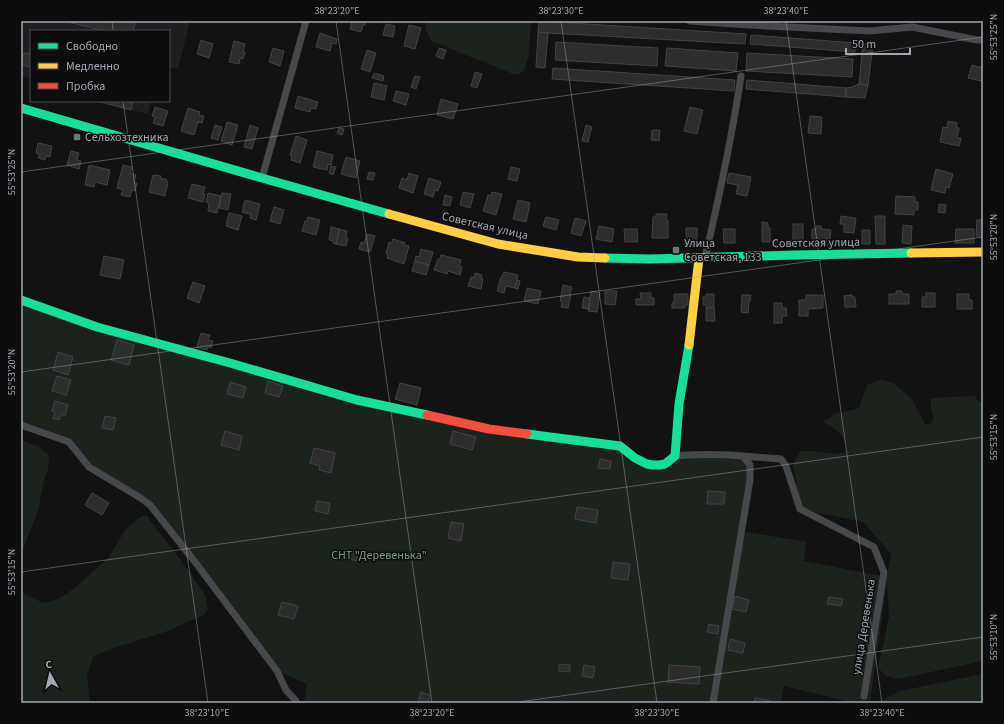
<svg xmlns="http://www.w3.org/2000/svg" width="1004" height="724" font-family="'Source Sans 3',sans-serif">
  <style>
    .built { fill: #1f1f21 }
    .green { fill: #1c231d }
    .building { fill: #2d2d2e; stroke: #424346 }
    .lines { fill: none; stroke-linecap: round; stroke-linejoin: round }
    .street { stroke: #47484b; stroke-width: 7 }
    .fast { stroke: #16e098; stroke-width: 9 }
    .slow { stroke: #ffcf43; stroke-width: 9 }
    .jam { stroke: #f24e42; stroke-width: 9 }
    .ticks { fill: none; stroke: #a3a8b3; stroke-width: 1; stroke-opacity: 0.45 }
    .poi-dot { fill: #70747b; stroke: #0d0d0e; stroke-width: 1.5 }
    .labels { text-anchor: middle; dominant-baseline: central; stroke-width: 3; stroke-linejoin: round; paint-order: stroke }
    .poi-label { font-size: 12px; fill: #a3a8b3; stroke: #0d0d0e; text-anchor: start }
    .street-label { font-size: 12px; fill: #a3a8b3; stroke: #0d0d0e }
    .park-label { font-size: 12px; fill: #7b9e7e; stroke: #0d0d0e }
    .neatline { fill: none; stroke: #a3a8b3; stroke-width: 1.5 }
    .ticks-label { font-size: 10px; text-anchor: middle; fill: #a3a8b3 }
  </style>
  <rect width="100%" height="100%" fill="#121213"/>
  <path class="built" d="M21,21H190L178,69L169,67V31H31V78L21,76Z
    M97,101H151L148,114Z"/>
  <path class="green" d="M426,21H531C530,33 530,60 524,70C521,74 517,74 513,74L431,41L425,28Z
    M21,300L230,363L489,429L620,446L654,466L675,456H743L750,465L741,531L806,542L804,561L887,577L891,554L863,522L800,509L793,464L801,451H810L837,454L847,451C844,434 837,429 823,422L835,414L859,408L867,385L881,380L893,383L911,398L925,424H931L934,418L931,408V398L974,396L983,405V661L898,679L886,676L878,668L889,617L887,580L870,703H853L784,686L781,703H304L307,684L277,671L150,505L89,467L69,442L21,425Z
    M21,440L37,446L49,455L48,469L44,480L38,511L21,554Z
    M146,515L186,567L206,597L208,609L204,615L165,632L110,649L93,657L87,675L90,703H21V592L43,603L59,599L76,587L108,558L126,529L139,518Z
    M983,674V703H877L900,691Z"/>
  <path class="building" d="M64,21H136L133,31H105Z
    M352,21H366L365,25H363L361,32L350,29Z
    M539,21L746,34L745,44L548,33L538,32Z
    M386,24L395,26L393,37L383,35Z
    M409,25L421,28L415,49L404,46Z
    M538,32L548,33L545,68L536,67Z
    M320,33L337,39L336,44L332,43L330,51L316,47Z
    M751,35L856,43L855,52L750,44Z
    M201,40L213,44L209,58L197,54Z
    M234,41L245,44L243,52H245L243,59L240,58L239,64L229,62Z
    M556,42L658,48L657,66L555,60Z
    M863,43L873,44L868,85L859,84Z
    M31,47V67L21,65L24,53L29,54Z
    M273,48L284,51L280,66L269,62Z
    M439,48L446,50L443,59L436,56Z
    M667,48L738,53L736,71L665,66Z
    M367,50L376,53L370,72L361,69Z
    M747,53L853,59L852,77L746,71Z
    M972,65L983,68V72L981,81L968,78Z
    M553,68L735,80L734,91L552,79Z
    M475,72L482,74L477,88L471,86Z
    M374,73L384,76L383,81L372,78Z
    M415,76L420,77L416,89L411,87Z
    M747,80L846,88V97L746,89Z
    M374,83L387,86L384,100L371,97Z
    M859,84L868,85L865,98L846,97V88L852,87Z
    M396,91L409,94L406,105L393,101Z
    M298,96L318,102L316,109L311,108L310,112L295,108Z
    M441,99L458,104L453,119L437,115Z
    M97,101H133L131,110Z
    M155,107L168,111L163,126L153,123L155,117L152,116Z
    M690,107L703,110L697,134L684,131Z
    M188,108L200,112L199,115L204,116L202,123L198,122L194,135L181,131Z
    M810,116L822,117L821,134L808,133Z
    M948,121L957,123L956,127L959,128L957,138H961L959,146L940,142L943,127L947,128Z
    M227,122L238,125L232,145L221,141Z
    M215,125L222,127L218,140L211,138Z
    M250,125L258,128L252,149L244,147Z
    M586,125L592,127L588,142L582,141Z
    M339,128L344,129L342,135L337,133Z
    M652,130H660L659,141L651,140Z
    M296,136L307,140L300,163L291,160L292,156L290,155Z
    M38,143L52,146L50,157L46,156L45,160L38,158L39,154L36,153Z
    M71,151L79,153L77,160L81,161L79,169L67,165Z
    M317,151L333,155L331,165L328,164L327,170L313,167Z
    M346,157L360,161L356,178L341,174Z
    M89,165L110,170L107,185L95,182L94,187L85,185Z
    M123,165L132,167L130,173L136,175L134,183H137L135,191L132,190L130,197L121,195L123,190L117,188Z
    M331,166L336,167L333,175L329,173Z
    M511,167L520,169L517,181L508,179Z
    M936,169L953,174L949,188L946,187L945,193L931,190Z
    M369,172L375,173L373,180L367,179Z
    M409,173L418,176L413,193L399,188L402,178L407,180Z
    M729,173L751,177L747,196L736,194L738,185L727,183Z
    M153,175L161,176L160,178L167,180L166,181L168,182L165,196L149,192Z
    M429,178L441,182L438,191L435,190L433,197L424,194Z
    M192,184L205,187L203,194H205L203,202L188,198Z
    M463,192L474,194L470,208L460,205Z
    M492,192L502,194L496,215L483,211L488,195L491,196Z
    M208,193L221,196L217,213L208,211L209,203L206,202Z
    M222,193L231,194L228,210L219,208Z
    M445,195L452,197L450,206L443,205Z
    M896,196L915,197V202H918V210H914V215L895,214Z
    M245,200L260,204L256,220L250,218V214L242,212Z
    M518,200L530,203L526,222L513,219Z
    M939,204L946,205L945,213L938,212Z
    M274,207L284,210L280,224L270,221Z
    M229,213L242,216L238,230L226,226Z
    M656,214H667L666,220H668V238H652L653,217H656Z
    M841,216L856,218L854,233L844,232V224H840Z
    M875,216H885V244H876Z
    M308,217L320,220L316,235L302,231L305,221H307Z
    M546,217L559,220L556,230L543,226Z
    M575,218L586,221L581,236L571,233Z
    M977,220H983V236H976Z
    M762,222L768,223V228H770V242H762Z
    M793,224H803V241H793Z
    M903,225L912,226L911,244L902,243Z
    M599,226L614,229L612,242L596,239Z
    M816,226H821V229L831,230L830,239H826V243L818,242V239H812V229H816Z
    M331,227L339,229L336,244L333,243V241L329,240Z
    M686,228H697V244L686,245Z
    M339,229L347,231L346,238L348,239L346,246L336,244Z
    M624,229H637L638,242H625Z
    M723,229H735V243H724Z
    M956,229H974V243H955Z
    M862,230H870V244H862Z
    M367,234L375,236L370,252L359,249L361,242L364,243Z
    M393,239L405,243L404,245L409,246L404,264L387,258L388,255L386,254L389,242L392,243Z
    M421,249L433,252L429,265L415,261L416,256L419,257Z
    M441,255L461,260L459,266L462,267L460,275L448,271L447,274L434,270L438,259H440Z
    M104,256L124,260L120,279L100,275Z
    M415,261L429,265L426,275L412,271Z
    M504,272L518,275L515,288L506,286L504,293L497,291L501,277H502Z
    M475,273L482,275L481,279H483L481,289L468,286L471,277L474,278Z
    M517,280L520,281L518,289L515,288Z
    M193,282L205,286L199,303L187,298Z
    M563,285L572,287L570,294L571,295L568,308L561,307L562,301H560Z
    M527,288L541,291L538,304L524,301Z
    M591,291L600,293L597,312L588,311Z
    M605,291H617L615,305L605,304Z
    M896,291H902V294H909V304H889V294H896Z
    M640,293H651V298H654V305H636V299H641Z
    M926,293H935V307H922V297H926Z
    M674,294H688V305H685V308H672V303H674Z
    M706,294H714V307L706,308V305H703V297H706Z
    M957,294H969V300H972V309H957Z
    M742,295H751L750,302H749L748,313L741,312Z
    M806,295H823V308L808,309V316H799V300H806Z
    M852,295V297H855L856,307H845L844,296Z
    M584,297L590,298L589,309L582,308Z
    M774,303H782V308H786L787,316H782V323H774Z
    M714,307L715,321H706V308Z
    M201,333L210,335L208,340L213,341L211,348L208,347L207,350L197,347Z
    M117,340L134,345L129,365L111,360Z
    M58,352L73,357L68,375L53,370Z
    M57,376L71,380L66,395L52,391Z
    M268,381L283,386L279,397L265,393Z
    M230,382L246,387L243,398L227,394Z
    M400,383L421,388L417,405L395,399Z
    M55,401L68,405L65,416L61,414L59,420L53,418L55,412L52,411Z
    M105,416L116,418L113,430L102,428Z
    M225,431L242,436L239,450L221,445Z
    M453,431L476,437L472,450L450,444Z
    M314,448L335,453L331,473L319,470L320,466L310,463Z
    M600,459L611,461L610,469L598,468Z
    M708,491L725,492L724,504H707Z
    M92,493L109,503L102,515L85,505Z
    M317,501L330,503L328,514L315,511Z
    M577,507L598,510L596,523L575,519Z
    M451,522L464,524L461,541L448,538Z
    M345,549L359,553L356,561L343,557Z
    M613,562L630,564L628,580L611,578Z
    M735,596L749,600L746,612L732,609Z
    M829,597L843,599L841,606L827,604Z
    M282,602L298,606L294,619L278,615Z
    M709,624L719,626L718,634L707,632Z
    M730,639L745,643L743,653L728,650Z
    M559,664L570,665V672L559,671Z
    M584,665L595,667L593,678L582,676Z
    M669,665L700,667L699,684L668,682Z
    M421,692L430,695L428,703H418Z
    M755,698L771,701V703H754Z"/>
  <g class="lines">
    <path class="street" d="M690,21L749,25L870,31L912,27L977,40H983
      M262,178L306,21
      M705,258C719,198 732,137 741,76
      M21,425L69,442L89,467L139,497L150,505L192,558L277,671L286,690L296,701V703
      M675,456C698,454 720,454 743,456L750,465V480L713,703
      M743,456L781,459L786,466L800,509L874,547L884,572L864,696"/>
    <path class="fast" d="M21,108L262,178L389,214
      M605,258L650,259L795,255L911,253
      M21,300L97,327L230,363L357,400L427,415
      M527,434L620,446L635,458L647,464L653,465H659L665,464L675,456L679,404L689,345"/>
    <path class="slow" d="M389,214L498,244L578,257L605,258
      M911,253L983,252
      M689,345L699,258"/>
    <path class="jam" d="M427,415L489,429L527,434"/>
  </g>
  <path class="ticks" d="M112,21L113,31M336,21L432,703M561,21L657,703M786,21L882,703M123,101L208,703M21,172L983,37M21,372L983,237M21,572L983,437M511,703L983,637"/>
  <g class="poi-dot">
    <rect x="73" y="133" width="8" height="8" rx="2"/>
    <rect x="672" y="246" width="8" height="8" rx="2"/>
  </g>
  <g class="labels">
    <g class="poi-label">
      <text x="85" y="137">Сельхозтехника</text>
      <text x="684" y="243">Улица<tspan x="684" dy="14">Советская, 133</tspan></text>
    </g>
    <g class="street-label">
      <text transform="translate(485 226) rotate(13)">Советская улица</text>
      <text transform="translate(816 243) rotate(-1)">Советская улица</text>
      <text transform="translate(864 627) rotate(-81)">улица Деревенька</text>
    </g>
    <g class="park-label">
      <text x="379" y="555">СНТ "Деревенька"</text>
    </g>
  </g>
  <rect width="1004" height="724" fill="none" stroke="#0d0d0e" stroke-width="44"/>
  <rect x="30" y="30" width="140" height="72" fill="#0d0d0e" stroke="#494b50"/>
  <rect x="38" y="43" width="20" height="6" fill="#16e098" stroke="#494b50"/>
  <text x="66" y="50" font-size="12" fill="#a3a8b3">Свободно</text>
  <rect x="38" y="63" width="20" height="6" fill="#ffcf43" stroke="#494b50"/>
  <text x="66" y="70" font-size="12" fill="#a3a8b3">Медленно</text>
  <rect x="38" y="83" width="20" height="6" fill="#f24e42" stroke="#494b50"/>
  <text x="66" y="90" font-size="12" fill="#a3a8b3">Пробка</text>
  <g transform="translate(50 674) rotate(352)" stroke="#0d0d0e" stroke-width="3" paint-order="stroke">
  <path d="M0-3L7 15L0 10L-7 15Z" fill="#a3a8b3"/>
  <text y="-6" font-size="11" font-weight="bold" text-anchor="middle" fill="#a3a8b3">С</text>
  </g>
  <path d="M846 48v6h64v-6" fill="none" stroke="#a3a8b3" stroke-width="2"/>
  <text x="852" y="48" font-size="12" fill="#a3a8b3" stroke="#0d0d0e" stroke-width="3" paint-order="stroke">50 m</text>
  <rect x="22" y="22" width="960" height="680" class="neatline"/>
  <g class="ticks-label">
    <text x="337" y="14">38°23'20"E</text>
    <text x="561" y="14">38°23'30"E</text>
    <text x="786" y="14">38°23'40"E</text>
    <text transform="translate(993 37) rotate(-90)" y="4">55°53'25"N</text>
    <text transform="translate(11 172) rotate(-90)" y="4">55°53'25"N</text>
    <text transform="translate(993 237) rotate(-90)" y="4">55°53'20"N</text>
    <text transform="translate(11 372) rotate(-90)" y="4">55°53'20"N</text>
    <text transform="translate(993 437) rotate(-90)" y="4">55°53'15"N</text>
    <text transform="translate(11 572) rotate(-90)" y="4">55°53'15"N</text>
    <text transform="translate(993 637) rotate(-90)" y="4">55°53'10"N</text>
    <text x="207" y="716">38°23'10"E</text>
    <text x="432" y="716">38°23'20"E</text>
    <text x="657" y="716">38°23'30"E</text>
    <text x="882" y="716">38°23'40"E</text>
  </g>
</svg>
